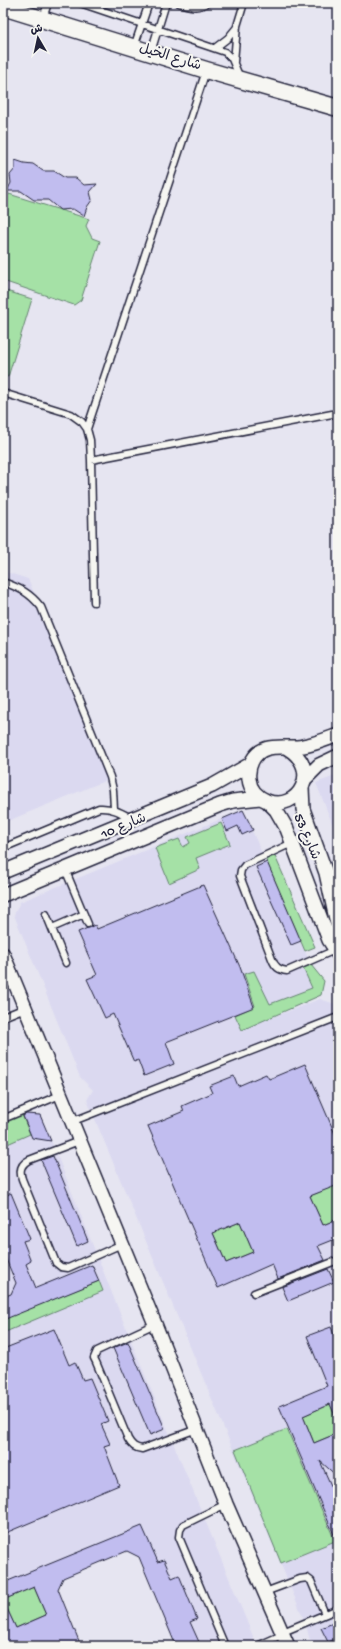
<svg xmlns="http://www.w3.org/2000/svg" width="341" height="1649" font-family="'Gochi Hand','Playpen Sans Arabic',sans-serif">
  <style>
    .built { fill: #dbd9f0 }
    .green { fill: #a5e1a6; stroke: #648270 }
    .building { fill: #c1bdef; stroke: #22223b; fill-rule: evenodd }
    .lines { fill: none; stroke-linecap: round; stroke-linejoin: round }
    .service-casing { stroke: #22223b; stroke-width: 9 }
    .minor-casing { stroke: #22223b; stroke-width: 16 }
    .tertiary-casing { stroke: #22223b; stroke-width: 19 }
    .service { stroke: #f6f6f2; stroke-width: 6 }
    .minor { stroke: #f6f6f2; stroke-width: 13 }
    .tertiary { stroke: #f6f6f2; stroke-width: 16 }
    .labels { text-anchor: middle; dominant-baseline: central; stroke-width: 4; stroke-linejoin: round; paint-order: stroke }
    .street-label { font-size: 14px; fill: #22223b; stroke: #f6f6f2 }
  </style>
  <rect width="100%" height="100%" fill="#e6e5f1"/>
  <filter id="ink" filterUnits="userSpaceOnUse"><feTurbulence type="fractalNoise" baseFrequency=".025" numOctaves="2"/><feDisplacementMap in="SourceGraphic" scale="8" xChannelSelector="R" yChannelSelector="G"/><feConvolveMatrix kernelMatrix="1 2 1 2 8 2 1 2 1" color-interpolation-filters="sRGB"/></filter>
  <g filter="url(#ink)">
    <path class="built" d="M3,571L28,579L114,777L3,823Z
      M338,775V838L316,783Z
      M243,810L311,965L324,981L321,995L263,1021L320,999L335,1004L338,1010V1638L321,1645L310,1640L305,1622L87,1100L93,1090L80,1077L14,915L20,902Z
      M40,1115L55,1150L129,1336L257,1646H176L139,1557L127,1551L63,1578L58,1589L81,1646H3V1126L25,1117Z"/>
    <path class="green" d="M9,194L89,219L86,226L92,238L100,241L81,300L74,305L3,281V206L7,203L4,198Z
      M3,290L32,299L8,377L3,375Z
      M221,823L230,844L196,858L200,869L169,883L155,848L179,839L183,847L190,843L187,837Z
      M274,854L315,947L305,951L265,858Z
      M311,965L324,981L321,995L242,1030L235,1015L255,1006L244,974L254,971L270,1004L312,988L303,968Z
      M20,1110L30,1134L3,1146V1117Z
      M336,1185L338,1189V1219L323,1225L310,1196Z
      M240,1222L253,1252L226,1263L213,1233Z
      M99,1281L103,1291L3,1333V1319Z
      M330,1404L338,1423V1433L314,1443L303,1416Z
      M287,1429L335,1541L281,1563L235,1450Z
      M34,1587L46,1615L16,1628L3,1600Z"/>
    <path class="building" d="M15,160L24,163L33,164L43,171H54L65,178H76L84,185L97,184L90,192L92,200L87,207L84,216L73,209L60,210L48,200H34L21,191H7L11,183L10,175L15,169Z
      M243,810L253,830L242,835L238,826L227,831L222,819Z
      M267,862L301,941L291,945L256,867Z
      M203,885L240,967L254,1007L166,1042L174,1064L144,1076L138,1060L134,1062L113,1014L105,1018L87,979L97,975L78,932L95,925L97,929Z
      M305,1064L338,1141V1185L310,1196L323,1225L338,1219V1238L318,1246L325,1260L278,1279L272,1264L218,1288L148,1126L184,1111L182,1106L212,1093L209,1086L234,1076L238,1086L266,1074L269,1079ZM240,1222L253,1252L226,1263L213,1233Z
      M26,1114L40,1115L51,1141L32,1138L23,1116Z
      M53,1156L88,1241L77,1246L41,1160Z
      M11,1193L30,1239L23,1241L31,1261L26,1264L36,1288L92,1265L99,1281L3,1320V1297L11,1294L16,1283L3,1252V1197Z
      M328,1269L334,1282L288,1301L282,1287Z
      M331,1327L338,1345V1423L330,1404L303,1416L314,1443L338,1433V1477L320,1461L338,1501V1544L279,1406L327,1386L307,1336Z
      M54,1329L69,1365L75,1362L83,1380L90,1378L108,1421L101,1424L110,1444L104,1446L119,1485L3,1534V1349Z
      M128,1342L165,1429L150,1435L113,1348Z
      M142,1526L158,1562L164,1560L172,1578L179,1575L197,1619L190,1622L199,1642L189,1646H176L139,1557L127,1551L63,1578L58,1589L81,1646H4L3,1642V1583ZM34,1587L46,1615L16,1628L3,1600Z
      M338,1621V1638L328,1642L321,1628Z"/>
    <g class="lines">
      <defs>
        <path id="service" d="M80,3L225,52L232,59L240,78
          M179,3C190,6 197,9 207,3
          M43,18L48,3
          M134,47L149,3
          M215,48L228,38L237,27
          M151,52L166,3
          M234,62L237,26L244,3
          M3,393L71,414L82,422L87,429L90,440L91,460L94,602
          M87,429L206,71
          M91,460L332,414L338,416
          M3,582C20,588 30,593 41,607L110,777L113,790L114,809
          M292,843L245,865L241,870L240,876L272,959C275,967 279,970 287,971L335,950
          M3,848L99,808C111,807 120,812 131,818
          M65,869L88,924
          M46,914L66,963
          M52,928L84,914
          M3,1017L25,1008
          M3,1119L60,1095
          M71,1122L338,1017
          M79,1141L29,1160C21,1164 19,1170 22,1179L56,1263L61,1267L68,1268L122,1244
          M254,1293L338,1260
          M155,1324L97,1351L94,1358L96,1362L128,1439C132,1446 135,1448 142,1449L197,1429
          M265,1592L300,1579L307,1578L311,1581L325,1614
          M283,1632L338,1609
          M225,1646L179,1537L180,1530L183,1525L226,1504
          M257,1646L284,1634"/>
        <path id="minor" d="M287,748C323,769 298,813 267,801C257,797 250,789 249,779C248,772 249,767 252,761C263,740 285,750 303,746C315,744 327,739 338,735
          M305,779L319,765L338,756
          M302,788L303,809L326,873L338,928
          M268,802L276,810L287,829L329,940L338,954
          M3,872L212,786L249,765
          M3,895L220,805L233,801L260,798
          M3,954L155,1324L226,1504L288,1646"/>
        <path id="tertiary" d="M3,7L206,70L338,108"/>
      </defs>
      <use href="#service" class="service-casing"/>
      <use href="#minor" class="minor-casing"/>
      <use href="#tertiary" class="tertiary-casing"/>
      <use href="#service" class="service"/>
      <use href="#minor" class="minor"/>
      <use href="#tertiary" class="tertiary"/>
    </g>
  </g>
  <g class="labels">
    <g class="street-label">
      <text transform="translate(170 58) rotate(17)">شارع الخيل</text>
      <text transform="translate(124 827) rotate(-22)">شارع 10</text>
      <text transform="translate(306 837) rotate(67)">شارع 53</text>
    </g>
  </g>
  <rect width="341" height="1649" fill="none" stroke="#f6f6f2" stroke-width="16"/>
  <rect x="8" y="8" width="325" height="1633" fill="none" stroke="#22223b" stroke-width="1.5" filter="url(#ink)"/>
  <g transform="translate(38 38) rotate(351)" stroke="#f6f6f2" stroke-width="3" paint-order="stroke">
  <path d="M0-3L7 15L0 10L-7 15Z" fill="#22223b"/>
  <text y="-6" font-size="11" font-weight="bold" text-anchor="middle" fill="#22223b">ش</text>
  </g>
</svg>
